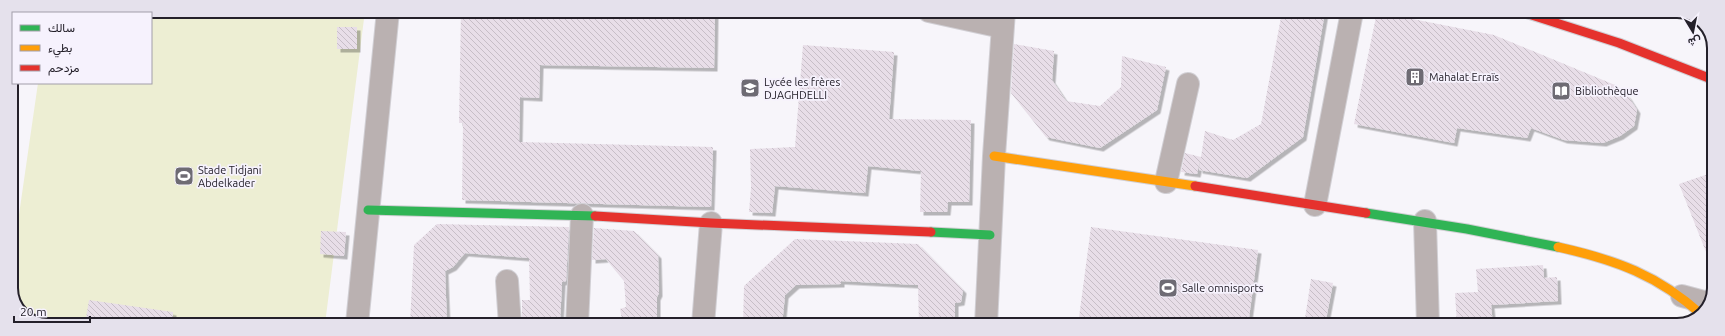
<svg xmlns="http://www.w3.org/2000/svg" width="1725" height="336" font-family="Ubuntu,Vazirmatn,sans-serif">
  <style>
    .garden { fill: #edeed3 }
    .building { fill: url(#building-back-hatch); filter: url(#shadow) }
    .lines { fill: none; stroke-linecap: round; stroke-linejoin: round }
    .street-casing { stroke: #d1cfd4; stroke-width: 24 }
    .fast-casing { stroke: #d1cfd4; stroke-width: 11 }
    .slow-casing { stroke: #d1cfd4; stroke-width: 11 }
    .jam-casing { stroke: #d1cfd4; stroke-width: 11 }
    .street { stroke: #bab1b1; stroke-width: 22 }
    .fast { stroke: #30b455; stroke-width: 9 }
    .slow { stroke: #ff9f0a; stroke-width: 9 }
    .jam { stroke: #e5322d; stroke-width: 9 }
    .labels { text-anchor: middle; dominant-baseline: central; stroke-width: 3.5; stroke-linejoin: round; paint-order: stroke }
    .poi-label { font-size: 11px; fill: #24202a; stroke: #f6f2fd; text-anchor: start }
    .rim { fill: none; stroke: #24202a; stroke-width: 2 }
  </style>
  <defs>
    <pattern id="building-back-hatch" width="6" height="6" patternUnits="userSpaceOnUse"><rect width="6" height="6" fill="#e8dee8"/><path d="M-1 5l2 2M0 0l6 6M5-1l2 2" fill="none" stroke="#c7bec7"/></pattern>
    <filter id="shadow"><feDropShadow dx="3.5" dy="3.5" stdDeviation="0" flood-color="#0004"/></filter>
  </defs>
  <rect width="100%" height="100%" fill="#f7f5fa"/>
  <path class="garden" d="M49,11H365L325,324H41L20,313L11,293V270L38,83H151V13H48Z"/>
  <path class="building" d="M461,11H715L714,68L540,65L539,98L520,97L519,142L713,147L711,207L462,200L463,123H459Z
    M1282,12H1325L1303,137L1247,178L1199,170L1200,160L1197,174L1181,172L1185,153L1201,157L1205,131L1233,140L1261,124Z
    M1377,12L1494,35L1615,85L1628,96L1637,110L1634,126L1620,136L1603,143L1564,140L1531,128L1527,138L1457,128L1454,143L1354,124Z
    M337,27H357V49H337Z
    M1014,44L1054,51L1052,80L1066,101L1100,106L1121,87L1122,56L1166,67L1157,110L1100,148L1046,137L1011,93Z
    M803,45L894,52L889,119L971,120L969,202H948L947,212H920L921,171L868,166L865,193L775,186L772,213L749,212L751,188L750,149L795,147Z
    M1714,172L1713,267H1712L1679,184Z
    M437,224L569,227L566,281L562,282L560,323L522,325V300H530L529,258L465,253L453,267L445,271L447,324H410L414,245Z
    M1091,227L1258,250L1248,325H1078Z
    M594,228L634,231L658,255L659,293L657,297V325H623L620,309L626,307L624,281L606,259L592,260Z
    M321,231L346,232L344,256L320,254Z
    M795,239L918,244L963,290L961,302L955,303V325H919L918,285L841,281V284L796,285L785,295L782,325H743L744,286Z
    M1543,265L1544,278L1557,277L1558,301L1491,305L1493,325H1457L1455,293L1478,292L1476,269Z
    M1311,279L1333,283L1325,325H1304Z
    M89,300L173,312V324H85Z"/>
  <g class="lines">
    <defs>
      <path id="street" d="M929,11L1002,27
        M1166,182L1188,84
        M1315,205L1352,12
        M1425,221L1428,325
        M507,281L510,325
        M1682,296L1708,303
        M357,324L388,11
        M577,325L582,215
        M703,325L711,223
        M986,325L994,156L1004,11"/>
      <path id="fast" d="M368,210L595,216
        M1366,213L1467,229L1558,247
        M931,232L990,235"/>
      <path id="slow" d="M994,156L1195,186
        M1558,247C1616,260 1658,275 1702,315"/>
      <path id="jam" d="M1522,12L1619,43L1714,80
        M1195,186L1366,213
        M595,216L711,223L931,232"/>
    </defs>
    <use href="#street" class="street-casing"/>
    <use href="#fast" class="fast-casing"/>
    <use href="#slow" class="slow-casing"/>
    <use href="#jam" class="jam-casing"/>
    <use href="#street" class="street"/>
    <use href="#fast" class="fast"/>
    <use href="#slow" class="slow"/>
    <use href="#jam" class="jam"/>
  </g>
  <defs>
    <symbol id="building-square" viewBox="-11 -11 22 22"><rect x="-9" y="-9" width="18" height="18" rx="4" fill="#6e6b73" stroke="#f6f2fd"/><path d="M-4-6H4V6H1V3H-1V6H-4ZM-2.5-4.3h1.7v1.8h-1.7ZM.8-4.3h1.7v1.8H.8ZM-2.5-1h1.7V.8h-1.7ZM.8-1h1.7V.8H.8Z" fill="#fff"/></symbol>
    <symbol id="school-square" viewBox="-11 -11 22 22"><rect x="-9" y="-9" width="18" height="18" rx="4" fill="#6e6b73" stroke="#f6f2fd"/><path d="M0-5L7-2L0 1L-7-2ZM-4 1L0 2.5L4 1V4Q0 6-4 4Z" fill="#fff"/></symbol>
    <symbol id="library-square" viewBox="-11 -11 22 22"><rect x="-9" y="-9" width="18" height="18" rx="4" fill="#6e6b73" stroke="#f6f2fd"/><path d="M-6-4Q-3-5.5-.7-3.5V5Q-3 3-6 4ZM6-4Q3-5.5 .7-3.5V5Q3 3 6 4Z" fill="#fff"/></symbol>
    <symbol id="stadium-square" viewBox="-11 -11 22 22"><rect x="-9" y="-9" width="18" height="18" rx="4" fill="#6e6b73" stroke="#f6f2fd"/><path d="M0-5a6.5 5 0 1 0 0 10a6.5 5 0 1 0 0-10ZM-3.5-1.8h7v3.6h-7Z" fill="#fff"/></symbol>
  </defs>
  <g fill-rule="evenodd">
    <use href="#building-square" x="1404" y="66" width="22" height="22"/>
    <use href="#school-square" x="739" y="77" width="22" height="22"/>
    <use href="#library-square" x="1550" y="80" width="22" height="22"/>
    <use href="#stadium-square" x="173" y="165" width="22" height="22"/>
    <use href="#stadium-square" x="1157" y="277" width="22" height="22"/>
  </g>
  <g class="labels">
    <g class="poi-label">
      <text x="1429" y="77">Mahalat Erraïs</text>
      <text x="764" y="82">Lycée les frères<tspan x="764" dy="13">DJAGHDELLI</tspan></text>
      <text x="1575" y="91">Bibliothèque</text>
      <text x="198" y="170">Stade Tidjani<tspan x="198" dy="13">Abdelkader</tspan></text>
      <text x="1182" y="288">Salle omnisports</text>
    </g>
  </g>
  <path d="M0 0H1725V336H0ZM48 18H1677A30 30 0 0 1 1707 48V288A30 30 0 0 1 1677 318H48A30 30 0 0 1 18 288V48A30 30 0 0 1 48 18Z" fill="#e5e1ec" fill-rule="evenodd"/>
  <path class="rim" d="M48 18H1677A30 30 0 0 1 1707 48V288A30 30 0 0 1 1677 318H48A30 30 0 0 1 18 288V48A30 30 0 0 1 48 18Z"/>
  <rect x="12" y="12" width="140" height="72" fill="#f6f2fd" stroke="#a29ea9"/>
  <rect x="20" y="25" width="20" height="6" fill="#30b455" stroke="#a29ea9"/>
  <text x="48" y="32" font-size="12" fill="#24202a">سالك</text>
  <rect x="20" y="45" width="20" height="6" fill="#ff9f0a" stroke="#a29ea9"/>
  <text x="48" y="52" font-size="12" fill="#24202a">بطيء</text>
  <rect x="20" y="65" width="20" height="6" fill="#e5322d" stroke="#a29ea9"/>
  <text x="48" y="72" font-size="12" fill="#24202a">مزدحم</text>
  <g transform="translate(1693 32) rotate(170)" stroke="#f6f2fd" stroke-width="3" paint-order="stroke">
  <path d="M0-3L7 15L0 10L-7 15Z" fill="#24202a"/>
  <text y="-6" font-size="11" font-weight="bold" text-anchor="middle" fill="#24202a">ش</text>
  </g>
  <path d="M14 316v6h76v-6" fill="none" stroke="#24202a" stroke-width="2"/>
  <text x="20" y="316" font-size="12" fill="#24202a" stroke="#f6f2fd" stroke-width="3" paint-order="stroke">20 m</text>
</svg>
